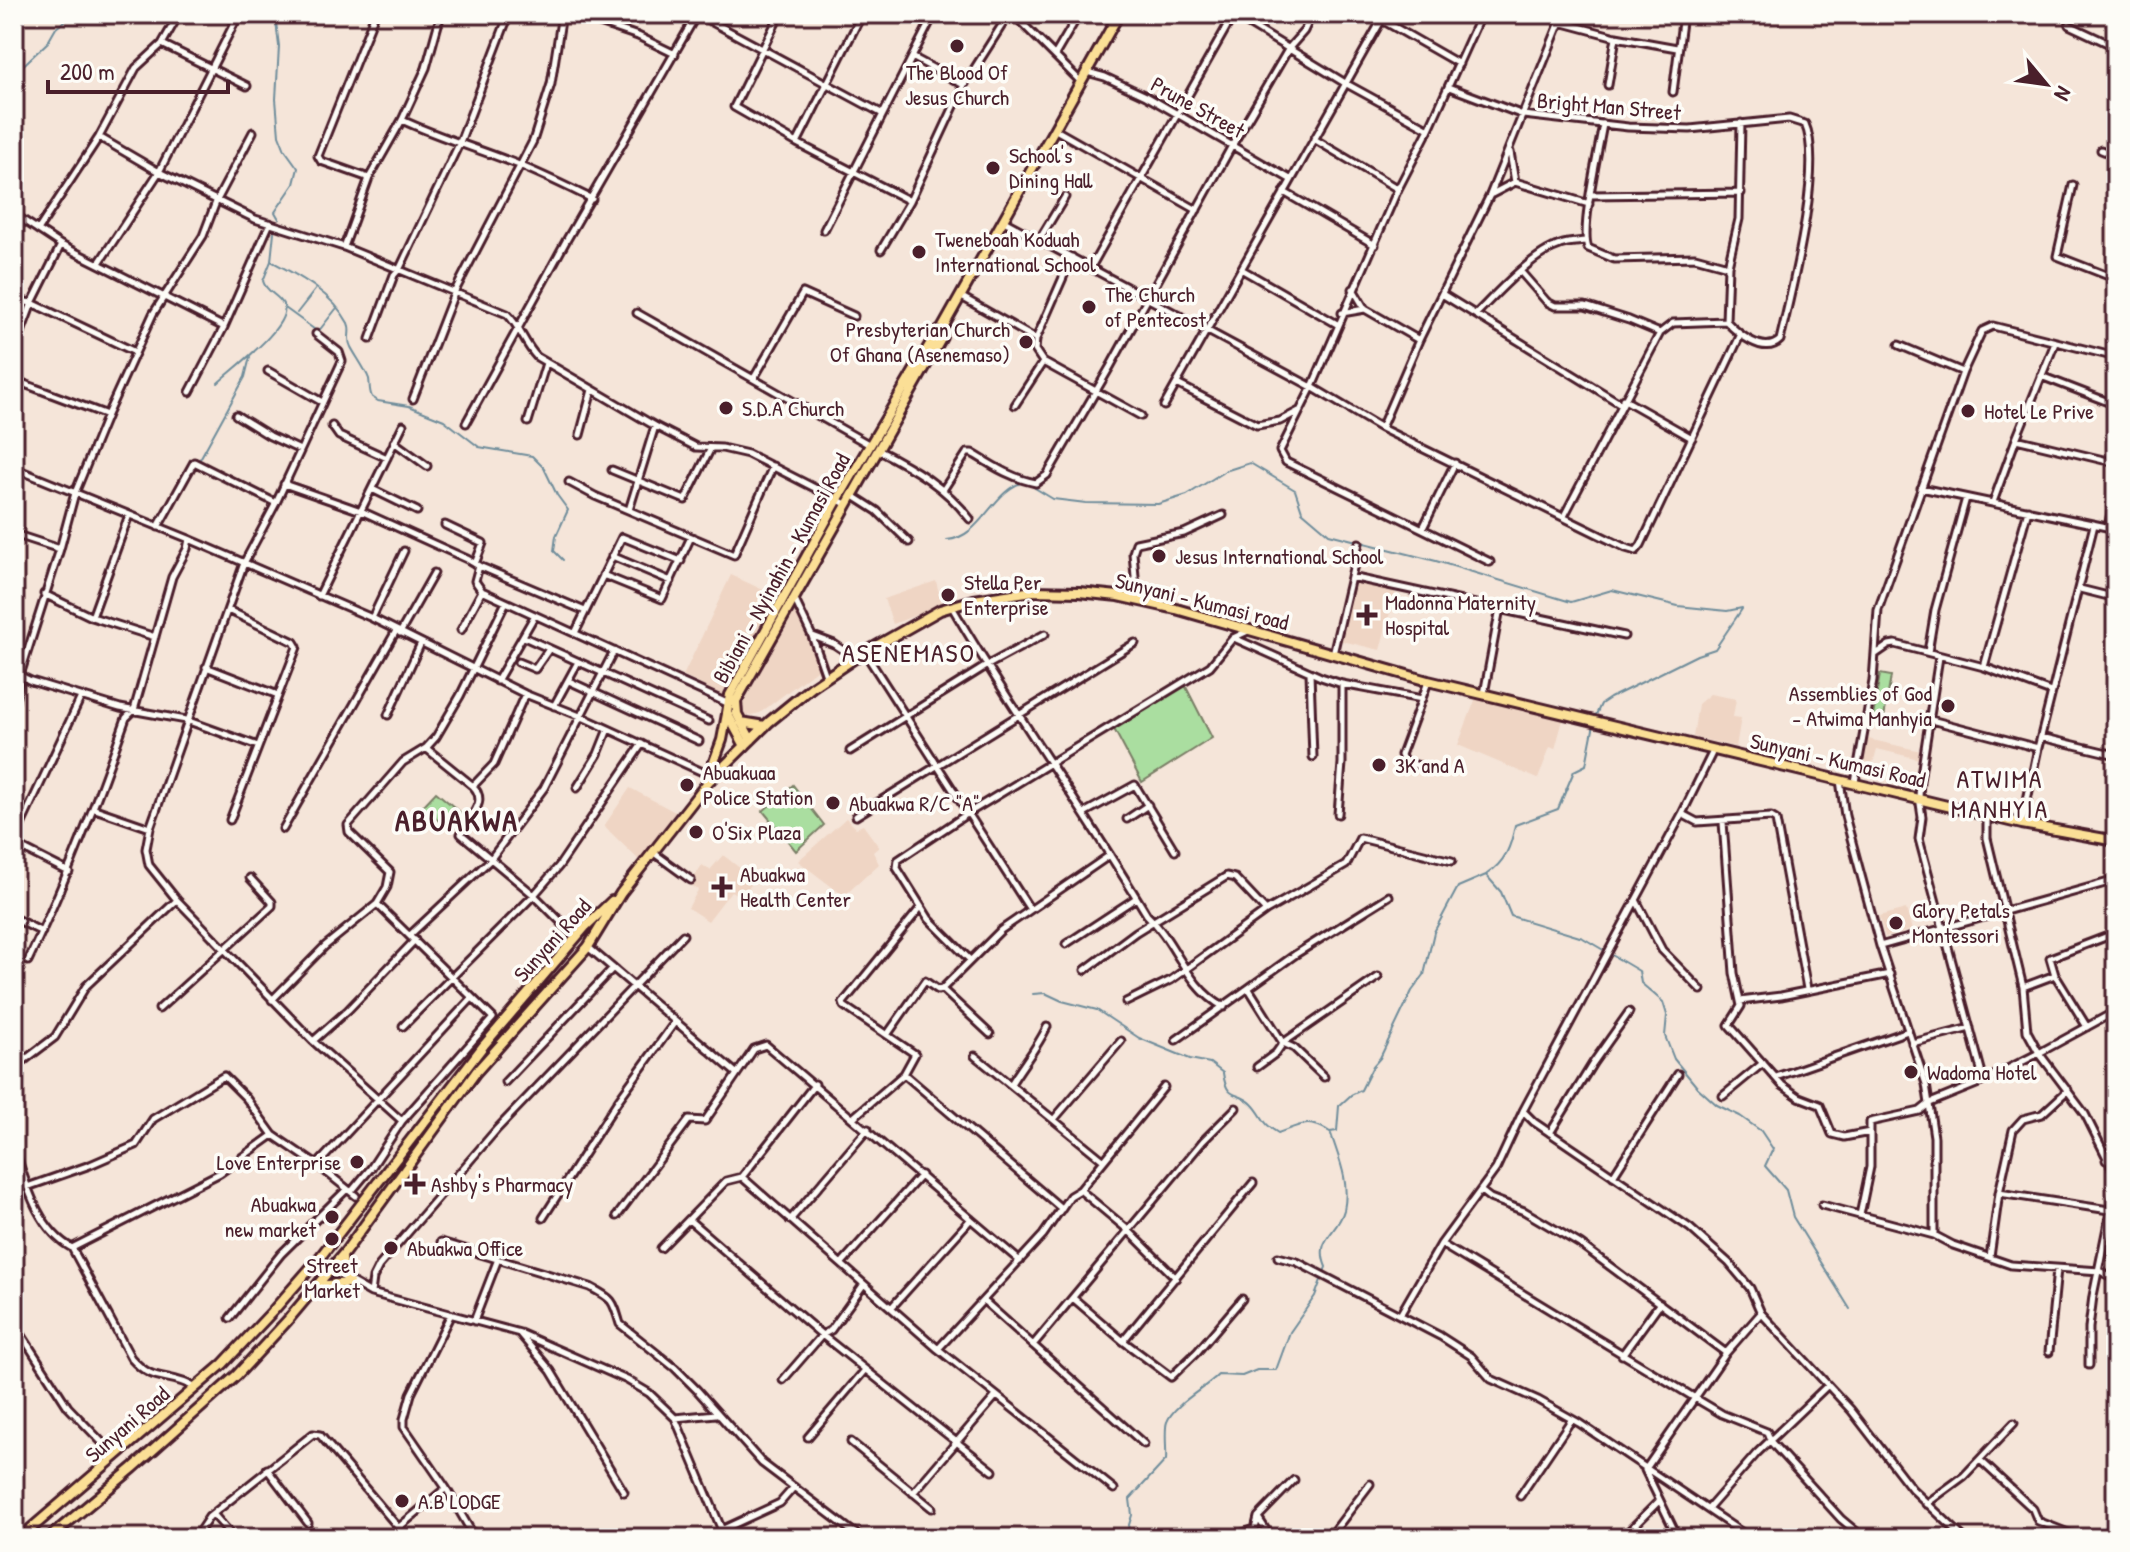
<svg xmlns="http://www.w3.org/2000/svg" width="2130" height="1552" font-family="'Patrick Hand',sans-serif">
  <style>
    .built { fill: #efd5c4 }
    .grass { fill: #aadea0; stroke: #7a7e66; stroke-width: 2 }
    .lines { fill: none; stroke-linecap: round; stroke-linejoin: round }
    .stream { stroke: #6f8d9b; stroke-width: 2 }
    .minor-casing { stroke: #4a1f2b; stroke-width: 11 }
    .primary-casing { stroke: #4a1f2b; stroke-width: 14 }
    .minor { stroke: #fdfcf7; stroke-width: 5 }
    .primary { stroke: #fbdf96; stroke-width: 8 }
    .poi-dot { fill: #4a1f2b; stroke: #fdfcf7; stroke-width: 3 }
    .labels { text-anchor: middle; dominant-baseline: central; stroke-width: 7; stroke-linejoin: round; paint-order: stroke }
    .poi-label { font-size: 22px; fill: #4a1f2b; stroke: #fdfcf7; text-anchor: start }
    .street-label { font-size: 22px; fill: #4a1f2b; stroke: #fdfcf7 }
    .quarter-label { font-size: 26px; letter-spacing: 2px; fill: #4a1f2b; stroke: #fdfcf7 }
    .district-label { font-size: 30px; font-weight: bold; letter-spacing: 2px; fill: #4a1f2b; stroke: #fdfcf7 }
  </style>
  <rect width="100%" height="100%" fill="#f5e5d9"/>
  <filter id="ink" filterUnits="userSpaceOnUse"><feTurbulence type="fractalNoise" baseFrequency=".0125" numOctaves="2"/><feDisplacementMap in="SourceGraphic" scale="16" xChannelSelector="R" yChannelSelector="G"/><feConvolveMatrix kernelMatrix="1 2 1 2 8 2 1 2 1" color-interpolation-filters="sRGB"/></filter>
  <g filter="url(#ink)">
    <path class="built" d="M731,575L785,600L730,699L683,676Z
      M1352,580L1396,590L1380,650L1338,640Z
      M936,581L942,605L893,624L884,599Z
      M796,598L824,664L760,713L746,716L740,711L739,698Z
      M1710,694L1736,699L1733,717L1741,718L1736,747L1693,737L1698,704Z
      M1477,695L1564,716L1555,749L1550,747L1538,779L1458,745Z
      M1868,739L1921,751L1919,759L1877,749L1873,763L1863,761Z
      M630,788L677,813L656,846L641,862L604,826Z
      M846,818L856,828L863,825L879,847L873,852L879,864L844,896L798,861Z
      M723,855L755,880L741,897L731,891L708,921L688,908L698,890L690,884L702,865L710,870Z
      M1906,909L1912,930L1885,937L1879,916Z"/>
    <path class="grass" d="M1880,674L1891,676L1883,724L1872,723Z
      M1185,685L1212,738L1142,782L1114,729Z
      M793,785L824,825L796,851L763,811Z
      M436,792L466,817L451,831L422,807Z"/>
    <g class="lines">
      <path class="stream" d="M275,14L279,46L276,99L279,135L285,150L298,168L294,184L275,212L279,219
        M1809,14L1825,18
        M14,74L48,42L56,28L74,14
        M271,261C299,276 332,293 348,323C352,331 346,339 351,347C355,355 366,370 369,379C370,385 369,391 372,397L378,401L409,406L444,420L479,447L532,456L544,468L557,495L568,510L556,536L554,551L563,560
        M285,308L318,332L336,309
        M297,313L315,290
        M218,383C230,371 295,324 283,304C278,295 266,292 263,281L271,261L274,232
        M200,459L245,377L250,357
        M947,540C982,538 993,488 1025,482L1053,499L1086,503L1158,504L1187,495L1225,471L1250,463L1295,490L1302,511L1329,534L1436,561L1571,602L1612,590L1678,606L1727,611L1742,608
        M1595,717L1601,704L1610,698L1697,655L1715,649L1742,609
        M1487,874C1505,862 1511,847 1515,825L1558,809L1574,771L1586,765L1594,724
        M1033,994L1045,993L1062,1001L1097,1010L1139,1038L1190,1059L1210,1063L1223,1073C1227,1102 1238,1090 1252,1104C1263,1115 1262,1124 1278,1133C1300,1125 1309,1118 1330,1132L1337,1131L1339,1106L1351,1095L1361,1090L1373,1066L1380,1058L1412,991L1424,975L1434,932L1458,887L1486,875L1501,892L1511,916L1583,938L1639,971L1641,983L1663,1002L1667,1015L1665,1036L1674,1059L1697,1087L1717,1105L1740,1116L1761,1131L1773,1149L1765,1166L1786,1190L1793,1217L1850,1309
        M1125,1538L1132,1515L1130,1499L1166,1460C1167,1451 1164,1429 1167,1422C1173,1405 1205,1388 1218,1375L1242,1376L1257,1370H1276L1290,1332L1315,1296L1326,1267C1314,1238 1338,1234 1344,1210C1350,1182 1339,1159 1331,1134"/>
      <defs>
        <path id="minor" d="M573,14L638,36L675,54
          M697,14L883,114
          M780,14L734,107L797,143L910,201
          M1013,14L1080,81
          M1232,14L1345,83L1429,129
          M1481,14L1429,129L1398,189L1312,387L1280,451L1286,462L1490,562
          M1382,20L1459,64
          M2069,25L2116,47
          M162,44L247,86
          M1055,55L1079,14
          M912,57L964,85
          M1087,72L1105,77L1146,96L1290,179
          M1608,85L1616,37
          M1449,87L1523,115L1628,127L1690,129L1789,119L1805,124C1824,166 1791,292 1780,340C1764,356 1737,333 1726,321L1728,266L1739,219L1741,123
          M1673,92L1683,14
          M402,120C440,138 480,149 519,165C543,175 568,187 592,199
          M1603,124C1599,148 1580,229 1588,248L1614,259L1695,257L1728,266
          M1054,129L1197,210
          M99,137L159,172L255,219L344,247L507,314C520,326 524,344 537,357L655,426L696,447L722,448L748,454L846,504
          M1314,139L1398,189
          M797,143L862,14
          M2101,150L2116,156
          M1510,152L1515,182
          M369,178L321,161L318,156L375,14
          M2073,185L2057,256L2116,279
          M1284,192L1375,245
          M1492,194L1515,182L1589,204
          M1591,195L1741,193
          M14,214L61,245L224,327
          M1002,220L1312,387L1381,428L1626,548L1636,551L1641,545L1740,336
          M38,230L99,137L136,68L162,44L179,14
          M824,230L934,14
          M1039,240L1065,197
          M344,247L369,178L402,120L426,68L441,14
          M881,250L910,201L964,85L1009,14
          M1072,257L1036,339L1035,350L1043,362L1141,416
          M99,263L159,172L239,14
          M1091,267L1234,14
          M1241,269L1337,324
          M1520,271L1547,302L1555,306H1585L1629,320L1660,333
          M1353,289L1365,309L1419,340
          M1442,294L1621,404
          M960,296L1036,339
          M14,300L32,303L135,352
          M637,313L870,445
          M1342,313L1365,309
          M1476,314C1497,293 1532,254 1560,245C1567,242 1577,242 1585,241
          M316,334L339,352L342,361L276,503L244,563L150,828L146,849L149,865L177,900L313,1041L402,1121
          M370,339L394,275L400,268L460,142L509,14
          M1899,345L1963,372
          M14,351L32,303L61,245
          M268,371L322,402
          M2041,376L2116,405
          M754,378L803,293L854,316
          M14,380L107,415
          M1177,384L1257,425L1280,421L1299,411
          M190,392L224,327L270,223
          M413,399L455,291L533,141L551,84L562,14
          M1623,399L1692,438
          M1015,405L1043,362
          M1164,406L1385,14
          M236,415L270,436L300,450
          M528,422L546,363
          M466,423L566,241L697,14
          M332,426L339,436L387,458
          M1381,428L1419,340L1490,195L1560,22L1616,37L1677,48
          M580,435L592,390
          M2016,439L2116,463
          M394,442L427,466
          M878,450C913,468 946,487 970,519
          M14,468L189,539L372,618L525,694L580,716L709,775
          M612,470L685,500L711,448
          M569,482L595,496L734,555L773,466
          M284,484L361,511L467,559L479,566L475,581L482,591L727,703
          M1921,488L2116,529
          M372,489L417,511
          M943,490L967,453H972C993,466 1011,478 1036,483L1047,475L1110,367L1233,144L1289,48L1304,31L1312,14
          M852,495L877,511L909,542
          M1993,502L2016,439L2055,343
          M629,510L655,426
          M1564,516L1660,333L1673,323L1726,321
          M445,525L483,543L475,564
          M158,527L194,462L276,503
          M1423,528L1455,463
          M2108,528L2116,487
          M14,534L60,549
          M612,556L671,581
          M479,566L585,611
          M603,575L662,599L691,537
          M1351,577L1624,636
          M2080,589L2116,598
          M44,594L92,617L155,637
          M319,596L403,425
          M794,598L812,636L826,676
          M1137,600L1133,553L1136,543L1184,533L1223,515
          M952,607C1013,712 1085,811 1147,915C1177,943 1186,987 1224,1007
          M228,610L294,642L297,647L230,820
          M92,617L129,515
          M372,618L404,551
          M461,630L482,591
          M400,633L434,573
          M575,633L622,537L681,561
          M813,636L834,644L855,658
          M524,637L709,721
          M1234,638L1321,677L1342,684L1422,699
          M1928,652L1935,610L1966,498
          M865,653L1029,908
          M1333,654L1359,543
          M1876,654L1889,645L1895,644L1984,667L2051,692
          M1939,657L1920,781L1919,797L1922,817L1919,839L1984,1081
          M518,662L535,669L549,649
          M206,667L278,695
          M1984,667L2028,510
          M14,673L31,681L120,708L186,720L258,746
          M1310,673L1313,757
          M497,681L535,615
          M569,681L699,741
          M1428,682L1401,755L1404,762L1432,769
          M525,694L494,764L473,786C489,803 468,817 461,834L534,895L576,937
          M1484,694L1500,608
          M554,706L578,662
          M14,707L20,675L60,549L75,493L107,415L153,314L203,236L216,202L253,132
          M388,715L421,643
          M1931,720L2038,748
          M2041,737L2116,755
          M426,748L473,786
          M850,751L986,666L1045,634
          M1840,780L1845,816L1880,946L1926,1084L1934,1137V1235
          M1855,782L1873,681L1878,610L1963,372L1982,331L1993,326L2116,357
          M577,788L598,754L608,729
          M95,809L150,828
          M1084,813L1135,785L1175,851
          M1338,814L1342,763V684
          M1682,814L1697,822L1771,817L1776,820L1807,989
          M856,816L1135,643
          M1987,816V838L2023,987L2027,1031L2039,1053L2085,1114L2116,1176
          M1127,819L1148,805
          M1723,822L1734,973L1741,1006L1729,1025L1782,1085L1799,1097L1820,1105L1832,1134L1844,1137L1870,1132
          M2022,824L2038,748L2094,525
          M283,829L396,631
          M14,840L81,697
          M14,844L69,872
          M654,853L691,880
          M1636,900L1662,950L1701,990
          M14,918L42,932
          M410,935L490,860L544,788L614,651
          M1066,944L1136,898
          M1880,946L2116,880
          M588,947L736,1073
          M970,960L929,919L897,868L898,860L970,812L1210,666L1233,638L1248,631
          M28,961C66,881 97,801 126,718L134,710L172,577L187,549L189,539
          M1085,970L1136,932L1227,876L1235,878L1266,911
          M2023,987L2055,975
          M942,989L990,1034
          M1249,989L1283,1043L1294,1048L1324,1077
          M272,1000L325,946L377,904L387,887L390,872L349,832L348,825L403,762L426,748L436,737L460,696L506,602
          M1740,1001L1781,996L1890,974
          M1126,1002L1171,980L1266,911L1346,865L1360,838L1452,861
          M159,1009L272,906V902L250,878
          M403,1026L534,895L559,866L642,744
          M2087,1027L2055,975L2050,958L2116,933
          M887,1035L925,981L938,990L942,989L1001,930L1110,855
          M1176,1040L1296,954L1389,896
          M313,1041L348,1010L415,940
          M1912,1043L1970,1028
          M975,1056L1103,1160
          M1257,1067L1276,1053L1283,1043L1378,977
          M14,1068L55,1037L86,986L177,900
          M904,1074L1062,1209
          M1776,1077L1908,1031
          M505,1082L613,968
          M1011,1084C1023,1064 1037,1048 1047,1027
          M1723,1096L1763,1063
          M1523,1111L1534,1122L1690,1228L1729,1263L1750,1288L1761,1313L1851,1410L1912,1489L1964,1538
          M854,1117L904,1074L915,1054L844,1006L843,1003L921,907
          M1055,1118L1121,1041
          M1550,1133L1593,1063L1629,1012
          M14,1147C26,1183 37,1229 72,1248L131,1358C155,1385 167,1371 196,1388
          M2106,1160L2116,1153
          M317,1165L472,998
          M1613,1176L1678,1074
          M742,1177L815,1084
          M27,1187L90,1165L136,1145L153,1119L224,1076L246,1098L273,1135
          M1080,1190L1128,1230L1176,1278
          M1481,1191L1490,1198L1524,1211L1580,1244L1726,1353
          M351,1192L371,1168L402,1121L493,1018L377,904
          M1999,1193L2109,1210
          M1822,1205L1934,1235L1953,1245L2011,1265L2100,1271L2116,1279
          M1860,1215L1870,1167V1122L1920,1111L1930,1103L1984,1081L2039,1053L2116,1011
          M617,1216L689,1120L705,1121L754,1049L766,1045L1020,1261
          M543,1218L619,1099L675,1022
          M689,1220L822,1335L993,1471
          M790,1220L868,1129
          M441,1242L590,1287C613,1299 613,1300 620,1324L675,1368L697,1390L762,1463L861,1538
          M1441,1244L1695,1398L1722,1414L1767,1432L1771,1442L1841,1519L1864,1538
          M72,1248L220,1173L273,1135L320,1167L356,1196
          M661,1248L726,1181L742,1177L938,1349L1114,1489
          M1278,1257L1297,1262L1440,1336L1471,1356L1491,1379L1538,1400L1579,1423L1750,1538
          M1990,1257L1999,1193L2013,1130L2023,1119L2042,1114L2068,1090
          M317,1262L371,1293L520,1333L627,1380L649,1393L675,1418L721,1528
          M841,1264L921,1175
          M371,1293L373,1278L379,1266L497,1129L683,935
          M1073,1298L1123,1341L1171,1377L1197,1352L1242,1299
          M984,1301L1144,1444
          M891,1308L971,1219
          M1400,1315L1441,1244L1496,1169L1523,1111L1682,814L1714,749
          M450,1316L411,1394L404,1419V1427L446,1488L475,1538
          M230,1318L281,1254L347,1189
          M474,1321L498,1259
          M14,1323L68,1407L116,1457
          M520,1334L551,1371L624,1492
          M1123,1341L1253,1183
          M1033,1345L1203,1141L1236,1108
          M938,1349L1043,1235L1070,1196L1080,1190L1164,1087
          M2049,1352L2057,1269
          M1622,1355L1660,1303
          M2089,1365V1328L2093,1296L2116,1183
          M783,1380L822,1335L831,1330L864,1284
          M675,1418L716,1414
          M808,1437L865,1370
          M851,1442L932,1508
          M1980,1460L2033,1509L2038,1521L2081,1538
          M267,1469L308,1523
          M913,1493L996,1396
          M1520,1496L1572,1419
          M1926,1504L1964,1476L2014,1423
          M1709,1508L1757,1453L1828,1385
          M213,1514L234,1538
          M1259,1519L1271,1538
          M195,1538L209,1517L313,1434L320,1435L398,1527
          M386,1538L446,1488
          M704,1538L780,1503L794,1487
          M847,1538L855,1533
          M1227,1538L1255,1529L1258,1517L1294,1480
          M1329,1538L1370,1484
          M1622,1538L1659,1501
          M1678,1538L1645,1470L1726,1353L1761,1313"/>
        <path id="primary" d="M741,722L765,726
          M751,740L737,714L736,701L942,337V329
          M745,746L727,713L730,695L838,499L936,334L942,329L1119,14
          M707,781L722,740L727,714
          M317,1286L349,1283L343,1269L342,1256
          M20,1538L223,1364L272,1312L321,1256L484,1045L586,926L612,901
          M49,1538L133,1468L237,1375L287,1321L345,1252L476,1072L588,947L621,893L708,782L769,722L812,687L855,658L940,610L974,600L1033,591L1079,592L1118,596L1176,609L1428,681L2022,824L2116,841"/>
      </defs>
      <use href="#minor" class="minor-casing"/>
      <use href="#primary" class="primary-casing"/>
      <use href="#minor" class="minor"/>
      <use href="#primary" class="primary"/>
    </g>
  </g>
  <g class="poi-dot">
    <circle cx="957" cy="46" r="8"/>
    <circle cx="993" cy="168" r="8"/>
    <circle cx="919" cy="252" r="8"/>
    <circle cx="1089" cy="307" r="8"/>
    <circle cx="1026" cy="342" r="8"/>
    <circle cx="726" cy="408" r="8"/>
    <circle cx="1968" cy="411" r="8"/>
    <circle cx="1159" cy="556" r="8"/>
    <circle cx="948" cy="595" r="8"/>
    <path d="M1363 603h8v8h8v8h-8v8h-8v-8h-8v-8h8z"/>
    <circle cx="1948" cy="706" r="8"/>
    <circle cx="1379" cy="765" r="8"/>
    <circle cx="687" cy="785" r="8"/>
    <circle cx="833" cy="803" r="8"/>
    <circle cx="696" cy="832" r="8"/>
    <path d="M718 875h8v8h8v8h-8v8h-8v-8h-8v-8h8z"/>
    <circle cx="1896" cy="923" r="8"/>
    <circle cx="1911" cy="1072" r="8"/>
    <circle cx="357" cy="1162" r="8"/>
    <path d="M411 1172h8v8h8v8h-8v8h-8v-8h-8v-8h8z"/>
    <circle cx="332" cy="1217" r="8"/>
    <circle cx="332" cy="1239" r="8"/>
    <circle cx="391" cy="1248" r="8"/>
    <circle cx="402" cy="1501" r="8"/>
  </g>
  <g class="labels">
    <g class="poi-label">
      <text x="957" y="72" text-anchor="middle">The Blood Of<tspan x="957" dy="25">Jesus Church</tspan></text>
      <text x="1009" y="155">School's<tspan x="1009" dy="25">Dining Hall</tspan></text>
      <text x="935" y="239">Tweneboah Koduah<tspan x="935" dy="25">International School</tspan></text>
      <text x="1105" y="294">The Church<tspan x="1105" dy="25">of Pentecost</tspan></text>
      <text x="1010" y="329" text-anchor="end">Presbyterian Church<tspan x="1010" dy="25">Of Ghana (Asenemaso)</tspan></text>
      <text x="742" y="408">S.D.A Church</text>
      <text x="1984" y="411">Hotel Le Prive</text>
      <text x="1175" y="556">Jesus International School</text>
      <text x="964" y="582">Stella Per<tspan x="964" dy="25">Enterprise</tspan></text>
      <text x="1385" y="602">Madonna Maternity<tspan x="1385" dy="25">Hospital</tspan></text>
      <text x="1932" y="693" text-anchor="end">Assemblies of God<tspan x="1932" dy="25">- Atwima Manhyia</tspan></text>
      <text x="1395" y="765">3K and A</text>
      <text x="703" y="772">Abuakuaa<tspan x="703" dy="25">Police Station</tspan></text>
      <text x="849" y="803">Abuakwa R/C "A"</text>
      <text x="712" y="832">O'Six Plaza</text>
      <text x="740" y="874">Abuakwa<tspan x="740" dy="25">Health Center</tspan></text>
      <text x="1912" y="910">Glory Petals<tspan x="1912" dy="25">Montessori</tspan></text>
      <text x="1927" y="1072">Wadoma Hotel</text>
      <text x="341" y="1162" text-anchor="end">Love Enterprise</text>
      <text x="431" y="1184">Ashby's Pharmacy</text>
      <text x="316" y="1204" text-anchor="end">Abuakwa<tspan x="316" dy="25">new market</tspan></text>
      <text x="407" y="1248">Abuakwa Office</text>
      <text x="332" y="1265" text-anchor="middle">Street<tspan x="332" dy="25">Market</tspan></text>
      <text x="418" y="1501">A.B LODGE</text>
    </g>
    <g class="street-label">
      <text transform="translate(1609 106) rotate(5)">Bright Man Street</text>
      <text transform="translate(1198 107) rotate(29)">Prune Street</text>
      <text transform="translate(781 568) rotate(-61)">Bibiani - Nyinahin - Kumasi Road</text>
      <text transform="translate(1202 601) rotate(14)">Sunyani - Kumasi road</text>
      <text transform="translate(1838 760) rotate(13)">Sunyani - Kumasi Road</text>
      <text transform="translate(552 940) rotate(-48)">Sunyani Road</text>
      <text transform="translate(127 1424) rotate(-41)">Sunyani Road</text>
    </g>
    <g class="quarter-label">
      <text x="909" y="652">ASENEMASO</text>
      <text x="2000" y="778">ATWIMA<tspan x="2000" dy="30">MANHYIA</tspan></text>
    </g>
    <g class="district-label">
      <text x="457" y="820">ABUAKWA</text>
    </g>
  </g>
  <rect width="2130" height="1552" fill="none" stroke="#fdfcf7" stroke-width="48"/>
  <rect x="24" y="24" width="2082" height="1504" fill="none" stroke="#4a1f2b" stroke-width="3" filter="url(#ink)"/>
  <g transform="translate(2046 84) rotate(119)" stroke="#fdfcf7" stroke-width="6" paint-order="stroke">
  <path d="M0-6L14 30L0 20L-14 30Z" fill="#4a1f2b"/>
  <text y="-12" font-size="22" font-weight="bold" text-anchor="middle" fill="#4a1f2b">N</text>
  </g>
  <path d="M48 80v12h180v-12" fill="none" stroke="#4a1f2b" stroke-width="4"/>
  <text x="60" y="80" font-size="24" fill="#4a1f2b" stroke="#fdfcf7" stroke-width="6" paint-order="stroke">200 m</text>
</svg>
